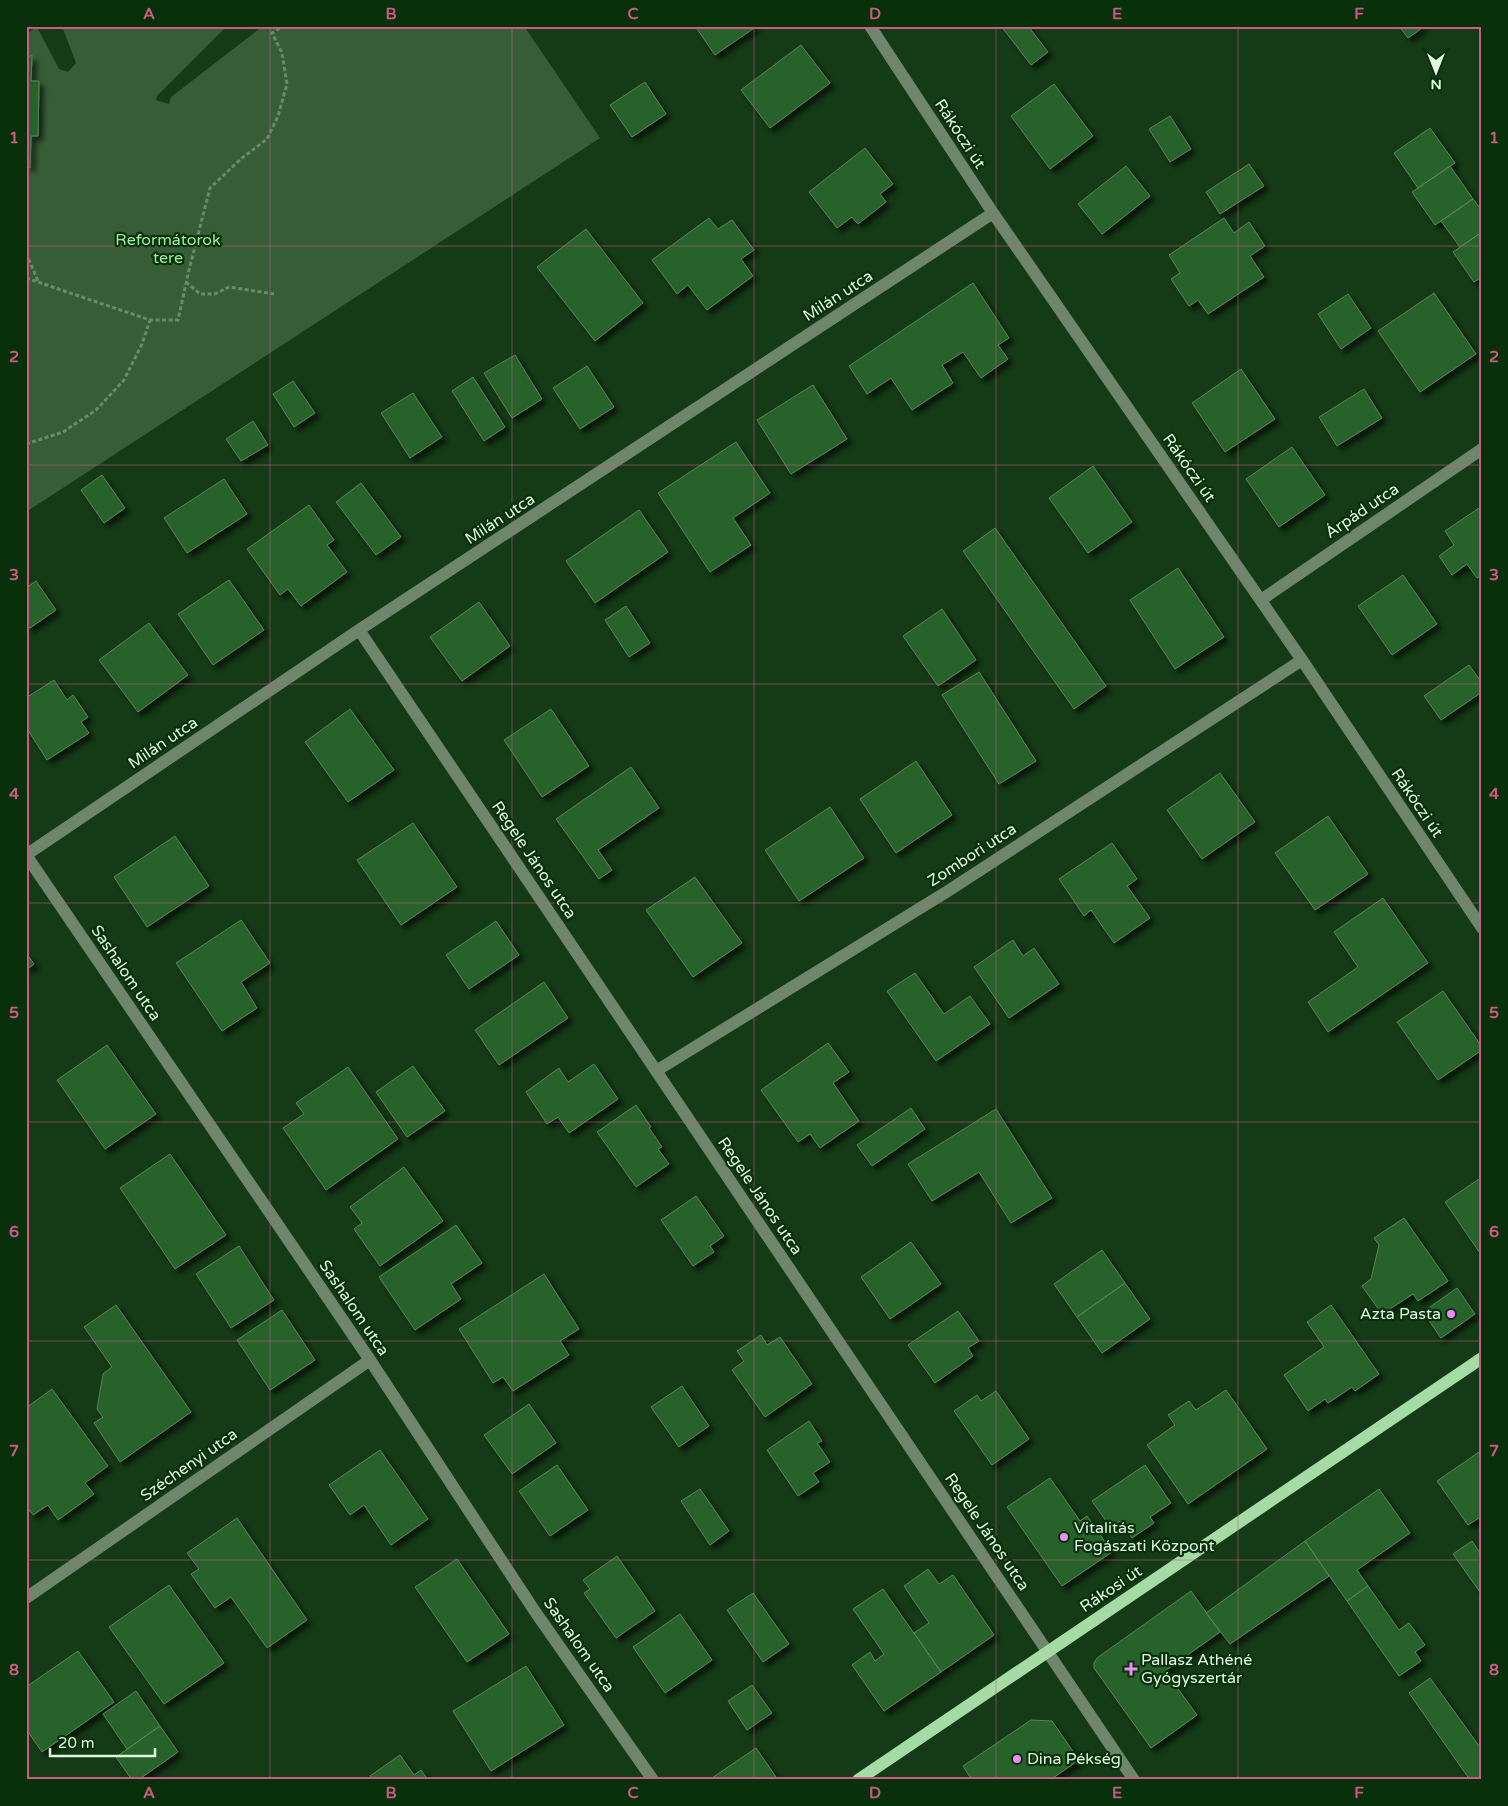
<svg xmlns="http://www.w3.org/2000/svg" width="1508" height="1806" font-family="'Varela Round',sans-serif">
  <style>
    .green { fill: #365d36 }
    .building { fill: #286229; stroke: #5b835a; filter: url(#shadow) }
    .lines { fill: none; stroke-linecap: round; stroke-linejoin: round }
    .path { stroke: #6a8a6b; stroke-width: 3; stroke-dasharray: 4 2.5; stroke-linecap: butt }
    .minor { stroke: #6d866c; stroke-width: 12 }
    .major { stroke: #a7dba6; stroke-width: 12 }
    .grid { fill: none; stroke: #cb5b83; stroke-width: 1; stroke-opacity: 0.55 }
    .poi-dot { fill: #ee8bf8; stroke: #08300a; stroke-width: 2 }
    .labels { text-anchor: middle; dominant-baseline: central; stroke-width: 4.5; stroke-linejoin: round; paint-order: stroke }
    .street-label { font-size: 16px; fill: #e0f6df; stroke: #08300a }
    .park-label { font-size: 16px; fill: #9ded9b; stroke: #08300a }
    .poi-label { font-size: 16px; fill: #e0f6df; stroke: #08300a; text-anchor: start }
    .neatline { fill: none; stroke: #cb5b83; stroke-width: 2 }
    .grid-label { font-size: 16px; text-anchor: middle; font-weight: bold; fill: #cb5b83 }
  </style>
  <defs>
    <filter id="shadow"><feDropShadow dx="4.5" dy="4.5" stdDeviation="2.5" flood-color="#0009"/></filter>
  </defs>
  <rect width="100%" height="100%" fill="#143b15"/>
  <path class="green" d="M62,26H227L157,96L156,100L169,104L171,97L263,26H524L600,138L26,512V34L37,27L59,69L68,72L76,63Z"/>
  <path class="building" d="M695,26H757L715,55Z
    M1001,26H1028L1048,52L1031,65Z
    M1399,26H1425L1408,38Z
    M801,45L830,83L770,128L741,90Z
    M32,55L31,81H39L38,136H31L30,168L26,165V58Z
    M645,82L666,114L632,137L610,105Z
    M1054,84L1093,136L1050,169L1011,116Z
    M1170,116L1191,149L1170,162L1149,129Z
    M1430,128L1455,163L1418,188L1394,153Z
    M865,148L893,184L880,194L886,202L858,224L852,217L837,228L809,192Z
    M1249,164L1264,186L1220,214L1206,192Z
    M1126,166L1150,196L1102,234L1078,204Z
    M1450,166L1473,199L1435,225L1412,192Z
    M1473,199L1482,211V232L1460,247L1441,221Z
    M709,218L718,229L732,220L754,250L741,259L753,276L707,310L688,285L677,294L652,260Z
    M1224,218L1234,233L1249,222L1265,246L1250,256L1264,277L1208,314L1198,300L1189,306L1171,279L1180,273L1169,255Z
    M586,229L643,303L595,341L537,267Z
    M1482,232V277L1474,282L1453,252Z
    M973,283L1009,338L998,345L1008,359L981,378L963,352L942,365L953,383L912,410L891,378L867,394L849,366Z
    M1434,293L1476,354L1420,392L1378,331Z
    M1348,294L1371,328L1341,349L1318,314Z
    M515,355L542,399L512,418L484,373Z
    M587,366L614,407L580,429L553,388Z
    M1241,369L1275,419L1225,452L1192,403Z
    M473,377L505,427L484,441L452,391Z
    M293,381L315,413L294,427L273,394Z
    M813,385L847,439L791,474L757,420Z
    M1364,389L1382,418L1337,446L1319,417Z
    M413,393L442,437L410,458L381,413Z
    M253,421L268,445L241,461L226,439Z
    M736,442L770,493L733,518L751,545L710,572L658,493Z
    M1292,447L1325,495L1279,527L1246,479Z
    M1093,466L1132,522L1088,553L1049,498Z
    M102,475L125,508L104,523L81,490Z
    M224,479L247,514L187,553L164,518Z
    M361,483L401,537L376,555L336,502Z
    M309,505L334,540L327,545L347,572L301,606L288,589L280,595L247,549Z
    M1482,506V575L1477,578L1467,564L1452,575L1439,556L1454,545L1445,531Z
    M639,510L668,552L595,603L566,561Z
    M995,528L1106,686L1074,709L963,551Z
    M1178,568L1224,637L1175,669L1130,600Z
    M1403,575L1437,624L1392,655L1358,606Z
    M229,580L264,630L213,665L178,614Z
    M36,581L56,610L30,628L26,624V588Z
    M479,602L510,646L462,681L430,637Z
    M626,606L650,643L629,657L605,620Z
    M942,609L976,660L938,686L903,636Z
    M149,623L188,675L138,712L99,660Z
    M1469,665L1482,683V692L1441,720L1424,696Z
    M979,672L1036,761L999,784L942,695Z
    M54,680L67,700L73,695L88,717L81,722L89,733L47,760L28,730L26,731V698Z
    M350,709L394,770L348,802L305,742Z
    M551,709L589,766L542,797L504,740Z
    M916,761L952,815L896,853L860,799Z
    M631,767L659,808L598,850L612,870L599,879L556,819Z
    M1220,773L1255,822L1202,859L1167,810Z
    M830,807L864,858L799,901L765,850Z
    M1328,816L1368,874L1315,910L1275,853Z
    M413,823L457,887L401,925L357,860Z
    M175,836L209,886L147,927L114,877Z
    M1112,843L1137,879L1127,886L1150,918L1114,943L1091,910L1084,916L1059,879Z
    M695,877L742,943L693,977L646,910Z
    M1383,898L1428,963L1328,1032L1308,1002L1358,967L1334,932Z
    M241,920L270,963L241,982L257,1008L222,1031L176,963Z
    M496,921L519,955L469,989L446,955Z
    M1013,940L1023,956L1034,948L1059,984L1009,1018L974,967Z
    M26,953L34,964L26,970Z
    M915,973L944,1014L970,996L990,1024L936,1061L887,991Z
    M544,982L568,1018L499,1065L475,1030Z
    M1443,991L1482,1047V1050L1438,1080L1397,1022Z
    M828,1043L849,1072L833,1083L859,1121L820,1148L810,1134L798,1142L761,1090Z
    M107,1045L156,1114L105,1149L57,1080Z
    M594,1064L618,1099L569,1133L558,1117L547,1124L526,1092L559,1068L568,1082Z
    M413,1066L445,1111L407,1137L376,1092Z
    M348,1067L398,1139L326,1190L283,1128L304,1114L296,1103Z
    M636,1105L651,1127L649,1128L662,1147L658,1149L669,1164L636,1187L597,1132Z
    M911,1108L925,1129L872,1166L857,1145Z
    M996,1109L1052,1198L1011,1223L979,1172L932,1201L908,1164Z
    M170,1154L226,1235L175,1269L120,1188Z
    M404,1167L443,1221L380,1266L354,1229L362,1223L350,1207Z
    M1482,1177V1256L1445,1202Z
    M696,1196L724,1236L710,1246L714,1252L693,1266L661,1220Z
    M1404,1218L1448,1281L1418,1301L1413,1294L1382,1314L1362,1286L1371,1279L1379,1245L1374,1238Z
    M456,1225L482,1263L451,1284L461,1299L415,1330L379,1277Z
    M911,1242L941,1284L890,1319L861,1277Z
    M239,1246L274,1300L231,1328L196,1274Z
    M1102,1250L1125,1283L1077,1317L1054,1284Z
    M544,1274L579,1329L560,1341L569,1355L513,1391L503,1377L493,1383L459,1329Z
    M1125,1283L1150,1319L1102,1353L1077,1317Z
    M1457,1288L1475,1314L1441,1338L1423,1312Z
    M116,1305L191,1412L120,1462L94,1423L103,1417L97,1409L103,1374L112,1367L84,1327Z
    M1331,1305L1379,1374L1355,1391L1352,1387L1328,1403L1325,1399L1308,1411L1284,1375L1324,1347L1307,1322Z
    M282,1310L315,1360L270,1390L237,1340Z
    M958,1311L979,1341L968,1348L973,1356L935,1383L908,1345Z
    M761,1335L767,1345L780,1337L812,1384L765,1417L732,1370L744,1361L737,1351Z
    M682,1386L709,1426L679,1447L651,1407Z
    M52,1389L108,1466L85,1483L94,1494L58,1520L48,1505L33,1515L26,1506V1408Z
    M1226,1390L1267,1449L1188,1504L1147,1445L1175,1425L1168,1415L1189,1401L1196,1410Z
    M996,1391L1029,1439L992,1465L954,1411L977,1395L981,1401Z
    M529,1404L556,1443L512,1474L484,1435Z
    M809,1421L822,1441L817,1443L830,1462L813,1473L819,1482L798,1496L767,1450Z
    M380,1450L428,1519L391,1545L364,1505L350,1515L329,1485Z
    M1482,1450V1516L1468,1525L1437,1481Z
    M557,1465L588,1510L550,1536L519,1491Z
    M1145,1465L1171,1503L1150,1517L1154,1523L1132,1538L1120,1521L1111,1528L1092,1501Z
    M1050,1478L1080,1521L1087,1516L1112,1552L1062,1586L1007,1507Z
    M700,1489L729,1531L710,1545L681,1501Z
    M1379,1489L1410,1533L1357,1570L1368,1586L1347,1601L1305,1541Z
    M237,1518L307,1620L267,1648L231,1597L215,1608L191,1574L199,1569L187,1553Z
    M1305,1541L1329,1576L1230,1644L1206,1613Z
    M1472,1541L1482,1556V1595L1453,1554Z
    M617,1556L655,1611L616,1638L584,1593L590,1589L583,1580Z
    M457,1559L509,1634L467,1662L415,1587Z
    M928,1569L939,1584L953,1575L994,1635L941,1672L914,1633L929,1623L904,1586Z
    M169,1585L224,1663L164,1704L109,1627Z
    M1368,1586L1399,1630L1409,1623L1425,1645L1415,1652L1421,1661L1399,1676L1347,1601Z
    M883,1589L941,1672L884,1711L852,1665L870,1652L875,1661L884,1654L853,1609Z
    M1191,1591L1220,1632L1165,1671L1197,1715L1151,1748L1094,1668V1663L1097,1658Z
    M753,1593L789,1644L763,1662L727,1610Z
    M680,1614L712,1660L665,1693L633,1647Z
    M78,1651L114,1702L42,1752L26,1729V1687Z
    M526,1666L564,1725L491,1771L453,1711Z
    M1430,1678L1482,1750V1780H1470L1409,1693Z
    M752,1685L772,1713L747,1730L728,1701Z
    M136,1691L160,1726L127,1749L103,1714Z
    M1031,1720L1052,1721L1079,1760L1050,1780H972L963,1766Z
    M160,1726L178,1752L138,1780H132L116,1757Z
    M756,1748L778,1780H709Z
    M400,1755L414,1775L421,1770L428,1780H373L370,1776Z"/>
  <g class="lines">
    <path class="path" d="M26,253L38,281
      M26,278L150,320H178L189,270L210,188L242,158L267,139L278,116L287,84L282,53L272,33L283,26
      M186,282L200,294H215L229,287L274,294
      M26,444L63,432L96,410L124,380L142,344L150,320"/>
    <path class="minor" d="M870,26L993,213L1302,660L1482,928
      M1261,600L1482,449
      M359,630L1134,1780
      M26,855L359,630L993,213
      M26,855L370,1360L536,1613L653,1780
      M656,1071L948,891L1302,660
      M26,1598L370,1360"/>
    <path class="major" d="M858,1780L1482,1358"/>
  </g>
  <path class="grid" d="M270,26V1780M512,26V1780M754,26V1780M996,26V1780M1238,26V1780M26,246H1482M26,465H1482M26,684H1482M26,903H1482M26,1122H1482M26,1341H1482M26,1560H1482"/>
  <g class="poi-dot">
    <circle cx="1451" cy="1314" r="5"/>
    <circle cx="1064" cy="1537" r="5"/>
    <path d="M1128.5 1661.5h5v5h5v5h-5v5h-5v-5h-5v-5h5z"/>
    <circle cx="1017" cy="1759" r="5"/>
  </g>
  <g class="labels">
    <g class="street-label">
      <text transform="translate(960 134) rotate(57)">Rákóczi út</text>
      <text transform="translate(838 296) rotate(-33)">Milán utca</text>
      <text transform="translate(1189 468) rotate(55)">Rákóczi út</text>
      <text transform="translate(1362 511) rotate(-34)">Árpád utca</text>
      <text transform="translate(500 519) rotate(-33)">Milán utca</text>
      <text transform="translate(163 743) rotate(-34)">Milán utca</text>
      <text transform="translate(1417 803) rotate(56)">Rákóczi út</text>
      <text transform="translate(972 855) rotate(-33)">Zombori utca</text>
      <text transform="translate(534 860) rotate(56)">Regele János utca</text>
      <text transform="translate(126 973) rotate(56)">Sashalom utca</text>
      <text transform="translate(760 1196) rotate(56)">Regele János utca</text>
      <text transform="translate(354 1308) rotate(56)">Sashalom utca</text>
      <text transform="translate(189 1465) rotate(-35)">Széchenyi utca</text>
      <text transform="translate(987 1532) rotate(56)">Regele János utca</text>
      <text transform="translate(1111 1589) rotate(-34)">Rákosi út</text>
      <text transform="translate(579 1645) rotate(55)">Sashalom utca</text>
    </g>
    <g class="park-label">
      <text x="168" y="240">Reformátorok<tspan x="168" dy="18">tere</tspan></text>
    </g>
    <g class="poi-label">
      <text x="1441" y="1314" text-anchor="end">Azta Pasta</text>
      <text x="1074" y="1528">Vitalitás<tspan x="1074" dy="18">Fogászati Központ</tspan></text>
      <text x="1141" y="1660">Pallasz Athéné<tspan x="1141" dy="18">Gyógyszertár</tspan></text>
      <text x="1027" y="1759">Dina Pékség</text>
    </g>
  </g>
  <rect width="1508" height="1806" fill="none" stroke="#08300a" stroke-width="55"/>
  <g transform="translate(1436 72) rotate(180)" stroke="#08300a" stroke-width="4" paint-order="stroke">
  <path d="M0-4L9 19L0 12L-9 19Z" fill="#e0f6df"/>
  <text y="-8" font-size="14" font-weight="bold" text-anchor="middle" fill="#e0f6df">N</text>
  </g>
  <path d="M50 1748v8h105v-8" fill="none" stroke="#e0f6df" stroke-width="2.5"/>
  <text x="58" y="1748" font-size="15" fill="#e0f6df" stroke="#08300a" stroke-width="4" paint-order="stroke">20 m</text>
  <rect x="28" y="28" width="1452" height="1750" class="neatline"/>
  <g class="grid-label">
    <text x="149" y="19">A</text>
    <text x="391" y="19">B</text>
    <text x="633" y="19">C</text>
    <text x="875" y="19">D</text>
    <text x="1117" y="19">E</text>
    <text x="1359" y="19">F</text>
    <text x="14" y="143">1</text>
    <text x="1494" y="143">1</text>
    <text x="14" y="362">2</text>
    <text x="1494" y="362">2</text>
    <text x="14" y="580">3</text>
    <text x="1494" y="580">3</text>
    <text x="14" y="799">4</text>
    <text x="1494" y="799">4</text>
    <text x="14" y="1018">5</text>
    <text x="1494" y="1018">5</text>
    <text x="14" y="1237">6</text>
    <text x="1494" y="1237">6</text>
    <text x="14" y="1456">7</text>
    <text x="1494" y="1456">7</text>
    <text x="14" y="1675">8</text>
    <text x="1494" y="1675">8</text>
    <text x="149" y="1798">A</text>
    <text x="391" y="1798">B</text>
    <text x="633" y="1798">C</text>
    <text x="875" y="1798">D</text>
    <text x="1117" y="1798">E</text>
    <text x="1359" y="1798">F</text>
  </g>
</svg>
